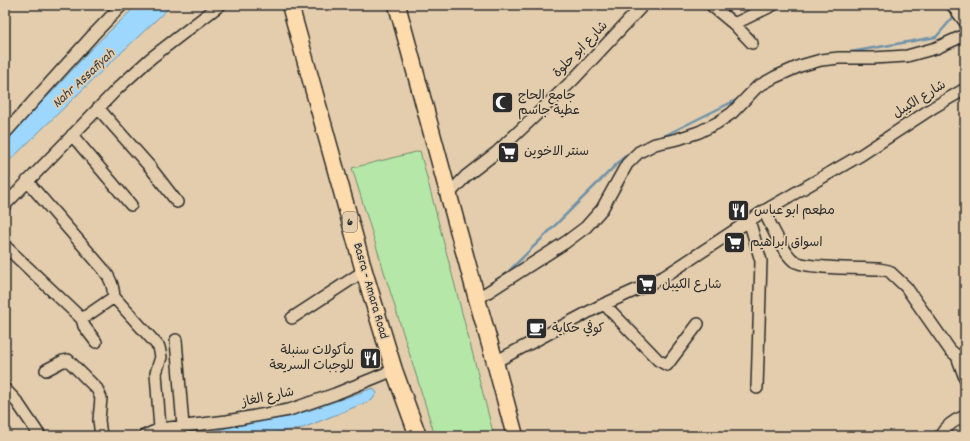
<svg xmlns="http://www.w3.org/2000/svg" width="970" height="441" font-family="Dekko,'Playpen Sans Arabic',sans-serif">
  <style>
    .green { fill: #b5e8a8; stroke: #708a6a }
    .water { fill: #9dd7fd; stroke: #6f92a9 }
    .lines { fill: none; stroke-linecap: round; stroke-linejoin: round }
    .stream { stroke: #6f92a9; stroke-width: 2.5 }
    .minor-casing { stroke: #2b2b2b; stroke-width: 14 }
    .highway-casing { stroke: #2b2b2b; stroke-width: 19 }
    .minor { stroke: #e3cdad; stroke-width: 11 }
    .highway { stroke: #fedbac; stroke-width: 16 }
    .labels { text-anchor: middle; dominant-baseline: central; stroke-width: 3.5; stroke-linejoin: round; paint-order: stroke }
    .shield { fill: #e3cdad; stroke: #625c52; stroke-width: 1 }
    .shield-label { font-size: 12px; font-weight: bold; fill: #2b2b2b }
    .street-label { font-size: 13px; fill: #2b2b2b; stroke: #e3cdad }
    .poi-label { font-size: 13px; fill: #2b2b2b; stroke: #e3cdad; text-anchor: start }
    .water-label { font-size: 14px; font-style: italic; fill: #363c40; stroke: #e3cdad }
  </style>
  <rect width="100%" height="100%" fill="#e3cdad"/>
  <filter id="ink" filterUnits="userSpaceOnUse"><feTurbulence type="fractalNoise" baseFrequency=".025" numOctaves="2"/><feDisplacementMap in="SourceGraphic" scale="8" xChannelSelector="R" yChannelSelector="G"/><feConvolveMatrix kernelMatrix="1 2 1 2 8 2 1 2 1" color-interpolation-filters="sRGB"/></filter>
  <g filter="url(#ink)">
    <path class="green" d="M420,151L494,436H435L352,168Z"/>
    <path class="water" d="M137,5H172L108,65L5,165V138L53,91L91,49Z
      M373,388L377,393L372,400L303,428L250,436H195L245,423L288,417L311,410Z"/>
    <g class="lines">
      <path class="stream" d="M960,11L965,5
        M845,53L936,37L956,14
        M660,138L740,98
        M510,270L626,155L632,152"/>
      <defs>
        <path id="minor" d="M711,5L734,24L752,43
          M952,5L965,22
          M734,24L773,5
          M98,108L150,167L177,202
          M5,133L93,35L122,5
          M72,135L131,205
          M27,181L104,270C111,279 113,286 114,297L159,347L161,357L156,373L160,429
          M449,194L466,176L497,152L573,80L643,5
          M5,205L118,88L151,58L220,5
          M764,211C770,223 783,253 794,261C806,269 862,268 879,269L889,271L906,287L950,350L957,356H965
          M749,220L761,261L757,388
          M5,246L82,319L84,326L96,342
          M477,299L566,242L586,227L602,209L627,164L639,152L655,144L678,139L699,132L717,123L732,113L757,87L775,77L800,66L821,60L839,58H873L907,56L936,48L965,35
          M604,304L658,360L667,365L698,324
          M292,318L364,271
          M82,319L114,297
          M176,340L183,426
          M957,356L965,378
          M495,362L598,307L647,285L665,276L764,211L861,155L934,107L965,89
          M46,370L63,361L68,360L97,389L101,398L99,420L101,436
          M5,389L17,402L40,436
          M144,436L160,429L227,421L289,410L335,394L394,370
          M940,436C946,426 954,420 965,416"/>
        <path id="highway" d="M290,5L364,271L394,370L418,436
          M397,5L477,299L495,362L515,436"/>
      </defs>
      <use href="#minor" class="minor-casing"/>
      <use href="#highway" class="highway-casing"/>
      <use href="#minor" class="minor"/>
      <use href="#highway" class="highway"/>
    </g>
  </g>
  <defs>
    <symbol id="mosque-square" viewBox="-11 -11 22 22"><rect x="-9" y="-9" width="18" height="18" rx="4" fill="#2b2b2b" stroke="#e3cdad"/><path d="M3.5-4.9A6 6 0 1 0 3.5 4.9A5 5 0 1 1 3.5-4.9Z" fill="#fff"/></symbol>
    <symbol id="supermarket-square" viewBox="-11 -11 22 22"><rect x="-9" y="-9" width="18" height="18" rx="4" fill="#2b2b2b" stroke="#e3cdad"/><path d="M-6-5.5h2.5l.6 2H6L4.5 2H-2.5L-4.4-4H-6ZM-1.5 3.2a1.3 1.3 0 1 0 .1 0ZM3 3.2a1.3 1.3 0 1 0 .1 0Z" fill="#fff"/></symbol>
    <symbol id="restaurant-square" viewBox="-11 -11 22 22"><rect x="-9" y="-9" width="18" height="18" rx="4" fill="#2b2b2b" stroke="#e3cdad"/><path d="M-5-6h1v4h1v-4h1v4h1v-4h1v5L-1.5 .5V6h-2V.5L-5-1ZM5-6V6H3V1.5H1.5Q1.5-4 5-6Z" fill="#fff"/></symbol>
    <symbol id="cafe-square" viewBox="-11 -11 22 22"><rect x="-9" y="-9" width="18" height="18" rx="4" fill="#2b2b2b" stroke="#e3cdad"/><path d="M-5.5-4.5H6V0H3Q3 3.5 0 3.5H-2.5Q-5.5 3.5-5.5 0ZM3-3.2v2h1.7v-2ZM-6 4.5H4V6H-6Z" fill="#fff"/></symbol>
  </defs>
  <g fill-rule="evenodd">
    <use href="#mosque-square" x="490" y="90" width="25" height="25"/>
    <use href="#supermarket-square" x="496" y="140" width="25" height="25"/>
    <use href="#restaurant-square" x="726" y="198" width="25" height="25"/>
    <use href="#supermarket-square" x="722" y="230" width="25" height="25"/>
    <use href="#supermarket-square" x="634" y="272" width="25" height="25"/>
    <use href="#cafe-square" x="524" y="316" width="25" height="25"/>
    <use href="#restaurant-square" x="358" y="346" width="25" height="25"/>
  </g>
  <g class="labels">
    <rect class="shield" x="343" y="212" width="14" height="20" rx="3"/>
    <g class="shield-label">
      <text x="350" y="222">6</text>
    </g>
    <g class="street-label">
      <text transform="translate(581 50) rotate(-46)">شارع ابو حلوة</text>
      <text transform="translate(920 100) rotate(-32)">شارع الكيبل</text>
      <text transform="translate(370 291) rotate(74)">Basra - Amara Road</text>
      <text transform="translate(268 398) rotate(-12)">شارع الغاز</text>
    </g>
    <g class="poi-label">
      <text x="518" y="96">جامع الحاج<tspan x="518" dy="15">عطية جاسم</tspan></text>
      <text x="524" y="152">سنتر الاخوين</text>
      <text x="754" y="211">مطعم ابو عباس</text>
      <text x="750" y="243">اسواق ابراهيم</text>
      <text x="662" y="285">شارع الكيبل</text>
      <text x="552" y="329">كوفي حكاية</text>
      <text x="354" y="351" text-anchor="end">مأكولات سنبلة<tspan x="354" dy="15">للوجبات السريعة</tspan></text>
    </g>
    <g class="water-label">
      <text transform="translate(84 79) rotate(-43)">Nahr Assafiyah</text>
    </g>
  </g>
  <rect width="970" height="441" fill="none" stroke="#e3cdad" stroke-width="20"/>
  <rect x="10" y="10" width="950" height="421" fill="none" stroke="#2b2b2b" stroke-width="1.5" filter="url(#ink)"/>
</svg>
